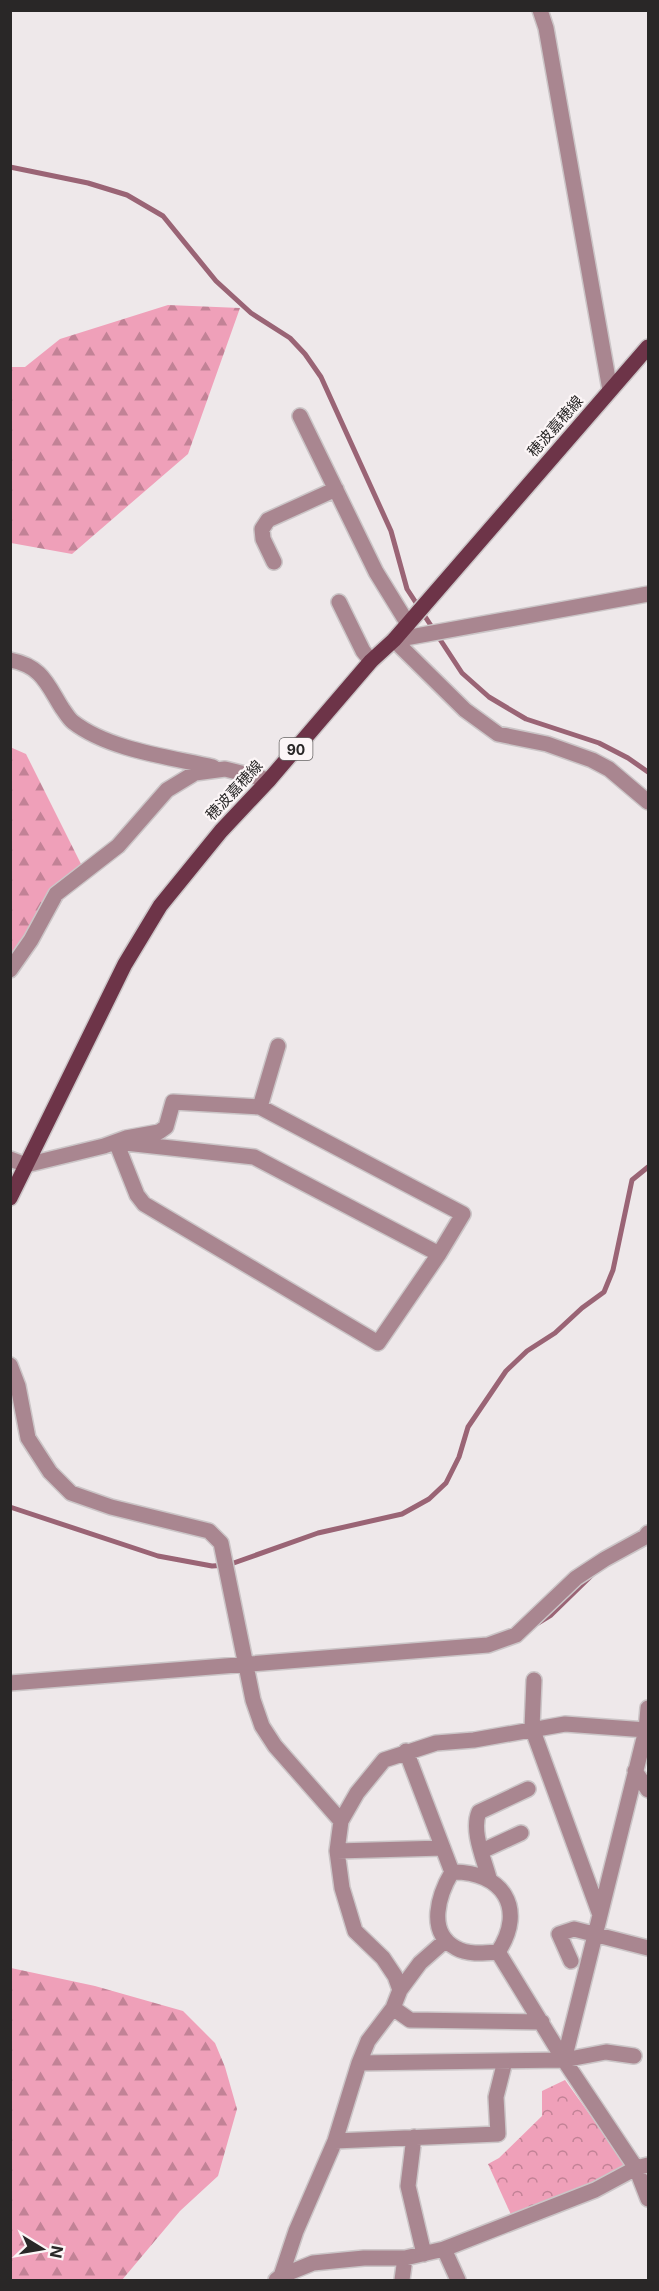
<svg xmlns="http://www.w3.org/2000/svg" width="659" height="2291" font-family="Inter,'Noto Sans JP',sans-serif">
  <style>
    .forest { fill: url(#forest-firs) }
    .park { fill: url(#park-crowns) }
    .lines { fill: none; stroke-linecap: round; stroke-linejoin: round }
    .stream { stroke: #9a6475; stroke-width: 5 }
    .minor-casing { stroke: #cbc5c7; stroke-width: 18 }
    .tertiary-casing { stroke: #cbc5c7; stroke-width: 18 }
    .primary-casing { stroke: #cbc5c7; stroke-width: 18 }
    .minor { stroke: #a98690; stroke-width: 15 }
    .tertiary { stroke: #a98690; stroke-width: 15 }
    .primary { stroke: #6d3448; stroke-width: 15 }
    .labels { text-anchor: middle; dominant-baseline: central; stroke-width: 4.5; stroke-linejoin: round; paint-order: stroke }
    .shield { fill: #fcf6f7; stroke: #686565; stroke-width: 1.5 }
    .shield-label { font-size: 14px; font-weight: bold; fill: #292727 }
    .street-label { font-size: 15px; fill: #292727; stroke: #fcf6f7 }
  </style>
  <defs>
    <pattern id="forest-firs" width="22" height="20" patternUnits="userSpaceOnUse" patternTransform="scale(1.5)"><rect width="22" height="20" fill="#efa0b9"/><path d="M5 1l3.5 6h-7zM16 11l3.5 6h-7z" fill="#c28296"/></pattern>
    <pattern id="park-crowns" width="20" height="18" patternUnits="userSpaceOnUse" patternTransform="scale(1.5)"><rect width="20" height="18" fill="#efa0b9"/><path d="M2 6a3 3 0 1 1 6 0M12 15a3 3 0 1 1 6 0" fill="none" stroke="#c28296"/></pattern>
  </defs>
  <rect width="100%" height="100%" fill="#eee8ea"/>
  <path class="forest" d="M168,305L240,308L188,454L72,554L11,543V367H25L60,339Z
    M10,747L26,754L82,866L42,936L10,966Z
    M11,1968L95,1986L183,2011L215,2043L225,2067L237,2109L218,2176L180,2211L122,2280H11Z"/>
  <path class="park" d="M565,2080L626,2165L594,2184L513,2219L488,2164L499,2158L542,2116V2091Z"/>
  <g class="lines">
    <path class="stream" d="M10,167L88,183L127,195L163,216L216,281L251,313L290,338L305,354L321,377L391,531L407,589L462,673L489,697L526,719L599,743L628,758L648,772
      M10,1507L158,1556L212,1566L228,1565L318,1533L402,1514L429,1499L446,1483L459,1457L468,1427L506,1371L527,1351L555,1333L582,1308L604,1292L613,1270L632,1180L648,1167
      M538,1623L551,1615L592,1575"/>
    <defs>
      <path id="minor" d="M300,416L376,572L408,624
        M274,562L263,539L262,529L268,520L336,489
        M339,602L363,651L371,661
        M394,640L465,710L498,734L547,744L592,760L609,769L648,802
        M10,660C42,666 47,684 62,708C65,712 69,719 73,722C109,750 170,757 213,767
        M10,970L31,940L56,894L118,846L167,790L195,773L225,769L269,780
        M260,1107L278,1046
        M10,1159L26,1165L104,1146L126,1138L159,1132L166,1127L173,1102L260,1107L463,1214L439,1254L378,1343L144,1204L137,1195L116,1142L254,1157L439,1254
        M10,1365L18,1386L28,1438L50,1472L71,1493L111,1507L209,1531L221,1543L253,1700L262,1726L275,1746L341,1821
        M534,1680L532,1728L600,1915
        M10,1683L488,1645L516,1635L576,1578L605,1559L645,1537L648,1533
        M406,1751L452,1872C502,1871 527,1908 498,1952L564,2060L636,2168L648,2199
        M635,1771L648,1790
        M337,1851L443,1848
        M482,1851L521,1833
        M452,1872C439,1894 426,1932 456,1948C468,1955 485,1953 498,1952
        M489,1878C484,1859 471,1831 479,1812L528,1789
        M571,1961L559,1934L574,1929L648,1948
        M400,1990L420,1963L446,1940
        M393,2008L410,2020L542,2022
        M564,2060L646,1730L648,1708
        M359,2063L564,2060L606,2052L634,2056
        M414,2137L408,2186L424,2254
        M335,2141L498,2134L496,2097L505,2061
        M444,2249L458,2280
        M281,2276L296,2231L335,2141L359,2063L368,2041L393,2008L400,1990L395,1976L383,1958L355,1931L342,1888L337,1851L341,1821L357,1793L384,1760L436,1743L474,1740L565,1724L646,1730
        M276,2280L281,2276L313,2263L364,2258H405L444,2249L595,2190L636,2168L648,2165
        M402,2280L405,2258"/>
      <path id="tertiary" d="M540,10L546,28L610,390
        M394,640L648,594"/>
      <path id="primary" d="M10,1198L125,964L160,906L221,831L269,780L371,661L394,640L648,347"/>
    </defs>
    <use href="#minor" class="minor-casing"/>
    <use href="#tertiary" class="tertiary-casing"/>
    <use href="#primary" class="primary-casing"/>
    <use href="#minor" class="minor"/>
    <use href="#tertiary" class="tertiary"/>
    <use href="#primary" class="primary"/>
  </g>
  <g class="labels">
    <rect class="shield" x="279.5" y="738" width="33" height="22" rx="4.5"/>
    <g class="shield-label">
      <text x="296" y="749">90</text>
    </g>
    <g class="street-label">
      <text transform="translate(555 426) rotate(-49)">穂波嘉穂線</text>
      <text transform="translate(234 790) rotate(-47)">穂波嘉穂線</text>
    </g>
  </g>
  <rect width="659" height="2291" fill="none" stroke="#292727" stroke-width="24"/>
  <g transform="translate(42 2249) rotate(101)" stroke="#fcf6f7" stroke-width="4.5" paint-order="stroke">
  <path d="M0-4.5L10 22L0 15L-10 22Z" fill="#292727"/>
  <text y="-9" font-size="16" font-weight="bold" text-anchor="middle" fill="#292727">N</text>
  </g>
</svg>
